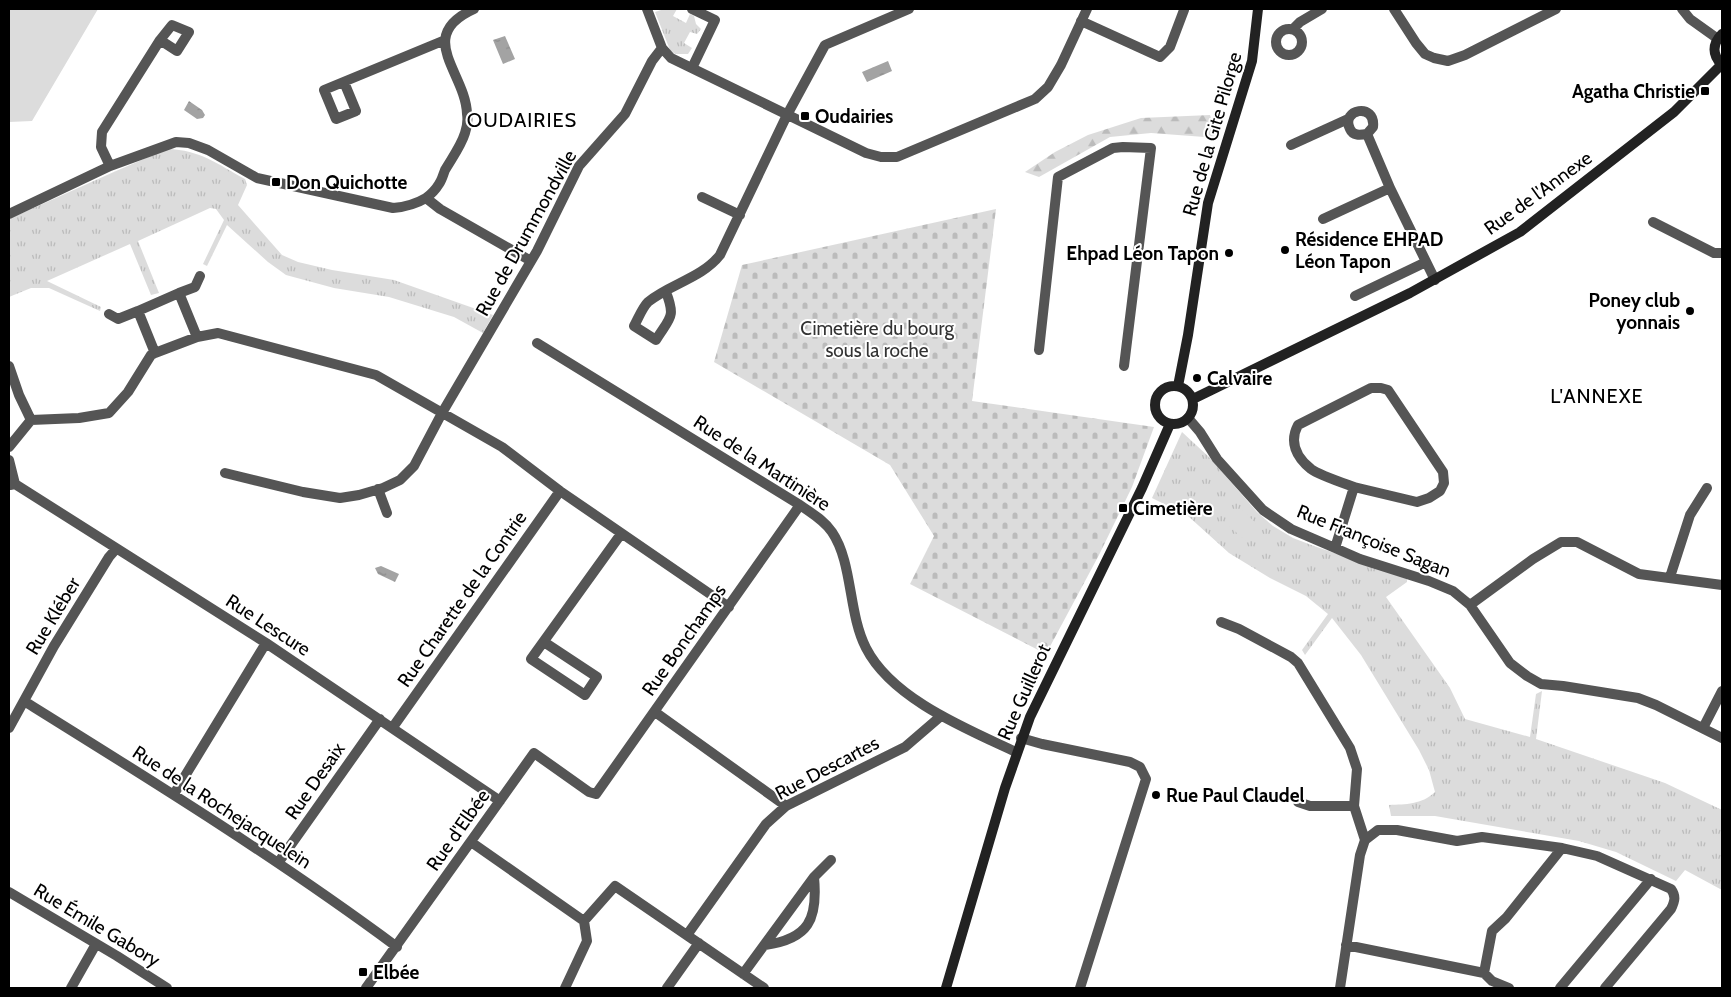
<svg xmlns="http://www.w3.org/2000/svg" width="1731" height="997" font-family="Cabin,sans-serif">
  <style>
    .grass { fill: url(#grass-tufts) }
    .forest { fill: url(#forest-firs) }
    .cemetery { fill: url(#cemetery-stones) }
    .park { fill: #dcdcdc }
    .water { fill: url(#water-ripples) }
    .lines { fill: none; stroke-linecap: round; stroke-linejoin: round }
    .street { stroke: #555; stroke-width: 10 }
    .secondary { stroke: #222; stroke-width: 10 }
    .poi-dot { fill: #000; stroke: #fff; stroke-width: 2 }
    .labels { text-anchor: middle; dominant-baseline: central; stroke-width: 4; stroke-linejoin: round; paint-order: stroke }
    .poi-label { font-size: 19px; font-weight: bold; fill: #000; stroke: #fff; text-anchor: start }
    .street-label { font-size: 19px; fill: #000; stroke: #fff }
    .park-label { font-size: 19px; fill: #333; stroke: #fff }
    .neighbourhood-label { font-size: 20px; letter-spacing: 1px; fill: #000; stroke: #fff }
  </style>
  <defs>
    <pattern id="grass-tufts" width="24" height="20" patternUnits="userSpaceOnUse" patternTransform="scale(1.25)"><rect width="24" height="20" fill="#dcdcdc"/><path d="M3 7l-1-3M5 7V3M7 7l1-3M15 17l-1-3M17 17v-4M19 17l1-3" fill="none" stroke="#bbb"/></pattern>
    <pattern id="forest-firs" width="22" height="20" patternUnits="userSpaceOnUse" patternTransform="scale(1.25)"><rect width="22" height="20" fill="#dcdcdc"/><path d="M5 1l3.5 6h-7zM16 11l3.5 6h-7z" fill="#bbb"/></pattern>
    <pattern id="cemetery-stones" width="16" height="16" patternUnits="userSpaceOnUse" patternTransform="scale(1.25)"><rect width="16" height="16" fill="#dcdcdc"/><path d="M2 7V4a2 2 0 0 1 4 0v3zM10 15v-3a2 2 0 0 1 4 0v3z" fill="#bbb"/></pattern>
    <pattern id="water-ripples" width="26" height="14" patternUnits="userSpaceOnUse" patternTransform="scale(1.25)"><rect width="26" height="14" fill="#a3a3a3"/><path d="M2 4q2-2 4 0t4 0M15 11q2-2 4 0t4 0" fill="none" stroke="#8b8b8b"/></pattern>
  </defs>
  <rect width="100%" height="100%" fill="#fff"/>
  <path class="grass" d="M664,9H677L673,16L686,23L690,14L694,16L696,24L701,29L697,34L690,32L684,43L692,48L688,54H675L670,50L655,12Z
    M167,149C201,150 217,164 245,179L247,185L238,205L282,255L298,262L332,270L394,280L493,315L483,333L454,317L389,297L334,288L286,275L268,262L227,225L207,266L203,264L224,220L216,209L210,208L138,241L159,293L151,295L130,244L47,281L101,307L100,311L49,288H31L9,297V219L116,171Z
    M1182,432L1209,457L1257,512L1273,526L1293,538L1314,546L1407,578V582L1386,597L1450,688L1465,719L1530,737L1536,694L1542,691L1536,739L1665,783L1722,810V890L1685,870L1676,881L1616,852L1579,841L1435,816H1391L1389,805C1406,804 1421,805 1435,792L1429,770L1419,750L1361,655L1332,618L1305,655L1302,650L1328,614L1306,596L1270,578L1229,553L1188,516L1152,498Z"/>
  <path class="forest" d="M1210,115L1218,138L1151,133L1110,137L1039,177L1025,172L1055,152L1088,135L1141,118Z"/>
  <path class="cemetery" d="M996,209L972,401L1154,427L1132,487L1099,555L1046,654L910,584L934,536L890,465L714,362L742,265Z"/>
  <path class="park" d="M9,9H98L32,121L9,122Z
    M1242,510L1261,528L1247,542L1228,525Z"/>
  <path class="water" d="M505,36L515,59L503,64L493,40Z
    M888,61L892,71L867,82L862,72Z
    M189,101L202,110L205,115L203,118L197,119L184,110Z
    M381,566L399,574L395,582L378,574L375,568Z"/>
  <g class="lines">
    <path class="street" d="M647,9L662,48L671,58L866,153L881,157H897L1035,99L1048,87L1061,65L1087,9
      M1394,9L1416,43L1425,54L1434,58L1448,61L1465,55L1556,9
      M1682,9L1690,19L1718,39
      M1081,21L1160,57L1170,47L1184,10
      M1276 42a13 13 0 1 1 26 0a13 13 0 1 1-26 0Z
      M1293,29L1300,22L1322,9
      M692,68L715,20L692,9
      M344,82L356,111L336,119L324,90L445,40
      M1367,134C1360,135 1353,136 1350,129C1340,109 1376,102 1373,127L1367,134L1390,188L1435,280
      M1291,145L1348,119
      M110,166L101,147L102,132L160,40L172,25L189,32L177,51L160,40
      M702,197L740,215
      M426,198L440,209L531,261
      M9,214L110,166L176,142L189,143L208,150L257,178L393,208C405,207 416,204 426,198C430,195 436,189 439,184C442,180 443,175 445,170C452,158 461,146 465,133C467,127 468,120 467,114C466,73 414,36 474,9
      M1323,219L1390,188
      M1653,222L1714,253H1722
      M666,292C676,318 670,317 656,340L634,326C638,319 642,308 648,302C670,284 702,278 720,255L787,115L825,45L909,9
      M179,293L195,287L200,276
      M1355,296L1426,262
      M109,314L118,319L138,311
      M197,337L179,293L138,311L155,353L197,337L218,333L376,375L502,447L560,491L729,607
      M537,343L800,505C811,513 824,520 832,532C853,563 848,613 866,648C892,699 967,729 1016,752
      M1039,350L1058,177L1113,148L1123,147L1151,148L1124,366
      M9,366L19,395L31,420L79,418L109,413L128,392L151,355L155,353
      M1188,418L1200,432L1217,459L1263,510L1291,529L1335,548L1360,559L1429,581L1453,591L1470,605L1510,663L1527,676L1541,684L1563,686L1638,698L1656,705L1722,738
      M9,447L31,420
      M9,460L15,484L10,485
      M225,473L303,492L340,498L359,495L383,488L400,480L414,466L442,413L537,251L579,166L625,114L652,61L662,48
      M15,484L266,643L500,801
      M378,489L387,513
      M1335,548L1354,487L1417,502L1429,498L1440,491L1444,483L1443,472L1388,390L1381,388H1371L1298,425C1289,442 1296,457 1311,469C1319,475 1343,483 1354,487
      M1670,577L1690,515L1707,488
      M1470,605L1533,559L1561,542H1577L1639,574L1722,585
      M1221,622L1239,629L1291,657L1298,663L1350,748L1357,769L1354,806L1365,840
      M544,642L597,677L585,695L531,659L621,534
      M24,701C151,780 277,858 397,947
      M655,712L786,806
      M393,727L560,491
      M9,728L54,646L109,557L116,549
      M1703,728L1722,691
      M1021,738L1042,744L1130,762L1140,767L1146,779L1080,988
      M174,794L266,643
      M1298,802L1310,806H1354
      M1365,840L1378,830H1397L1457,841L1482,837L1562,848L1597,856L1671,889C1676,896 1675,901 1671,909L1605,988
      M471,842L584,921L615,886L764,988
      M278,863L380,719
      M9,892L117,956L167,988
      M687,935L766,824L786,806L905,747L941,716
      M765,945C809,939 818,919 814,877
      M1346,945L1484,973L1492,931L1506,918L1562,848
      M1484,973L1492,981L1509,988
      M743,974L814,877L831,860
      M71,988L96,944
      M366,988L534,753L589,792L596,794L800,505
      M565,988L587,941L584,921
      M667,988L699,943
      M1340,988L1360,855L1365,840
      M1560,988L1651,879"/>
    <path class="secondary" d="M1722,34C1712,44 1712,55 1722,65
      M1155 405a19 19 0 1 1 38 0a19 19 0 1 1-38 0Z
      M1178,386L1188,335L1208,203L1252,61L1258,9
      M1193,399L1410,293L1520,232L1674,112L1722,64
      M946,988L1005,788L1030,717L1142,488L1170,424"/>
  </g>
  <g class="poi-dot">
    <rect x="1700" y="86" width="10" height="10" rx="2.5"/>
    <rect x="800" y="111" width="10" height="10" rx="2.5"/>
    <rect x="271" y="177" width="10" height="10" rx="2.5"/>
    <circle cx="1285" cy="250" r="5"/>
    <circle cx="1229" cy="253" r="5"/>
    <circle cx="1690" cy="311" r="5"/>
    <circle cx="1197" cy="378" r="5"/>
    <rect x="1118" y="503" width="10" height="10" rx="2.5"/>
    <circle cx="1156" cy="795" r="5"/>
    <rect x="358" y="967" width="10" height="10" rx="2.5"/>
  </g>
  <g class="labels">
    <g class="poi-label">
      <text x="1695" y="91" text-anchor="end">Agatha Christie</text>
      <text x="815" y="116">Oudairies</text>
      <text x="286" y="182">Don Quichotte</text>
      <text x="1295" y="239">Résidence EHPAD<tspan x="1295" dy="22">Léon Tapon</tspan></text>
      <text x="1219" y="253" text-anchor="end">Ehpad Léon Tapon</text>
      <text x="1680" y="300" text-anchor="end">Poney club<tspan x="1680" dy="22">yonnais</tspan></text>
      <text x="1207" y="378">Calvaire</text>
      <text x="1133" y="508">Cimetière</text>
      <text x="1166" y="795">Rue Paul Claudel</text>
      <text x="373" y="972">Elbée</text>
    </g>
    <g class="street-label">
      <text transform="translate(1212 134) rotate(-74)">Rue de la Gite Pilorge</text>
      <text transform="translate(1538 193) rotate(-36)">Rue de l'Annexe</text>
      <text transform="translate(526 233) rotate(-61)">Rue de Drummondville</text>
      <text transform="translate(762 463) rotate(33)">Rue de la Martinière</text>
      <text transform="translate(1374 541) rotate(22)">Rue Françoise Sagan</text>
      <text transform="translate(462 599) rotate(-55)">Rue Charette de la Contrie</text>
      <text transform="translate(53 616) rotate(-59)">Rue Kléber</text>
      <text transform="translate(268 625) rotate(33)">Rue Lescure</text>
      <text transform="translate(684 640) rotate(-55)">Rue Bonchamps</text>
      <text transform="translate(1024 692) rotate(-66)">Rue Guillerot</text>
      <text transform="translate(827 768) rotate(-28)">Rue Descartes</text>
      <text transform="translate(315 781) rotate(-55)">Rue Desaix</text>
      <text transform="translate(222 807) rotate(33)">Rue de la Rochejacquelein</text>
      <text transform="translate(458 830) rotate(-55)">Rue d'Elbée</text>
      <text transform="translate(97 925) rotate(31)">Rue Émile Gabory</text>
    </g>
    <g class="park-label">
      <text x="877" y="328">Cimetière du bourg<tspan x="877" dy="22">sous la roche</tspan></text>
    </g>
    <g class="neighbourhood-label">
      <text x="522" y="120">OUDAIRIES</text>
      <text x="1597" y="396">L'ANNEXE</text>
    </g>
  </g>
  <rect width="1731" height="997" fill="none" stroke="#000000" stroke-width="20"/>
</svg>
